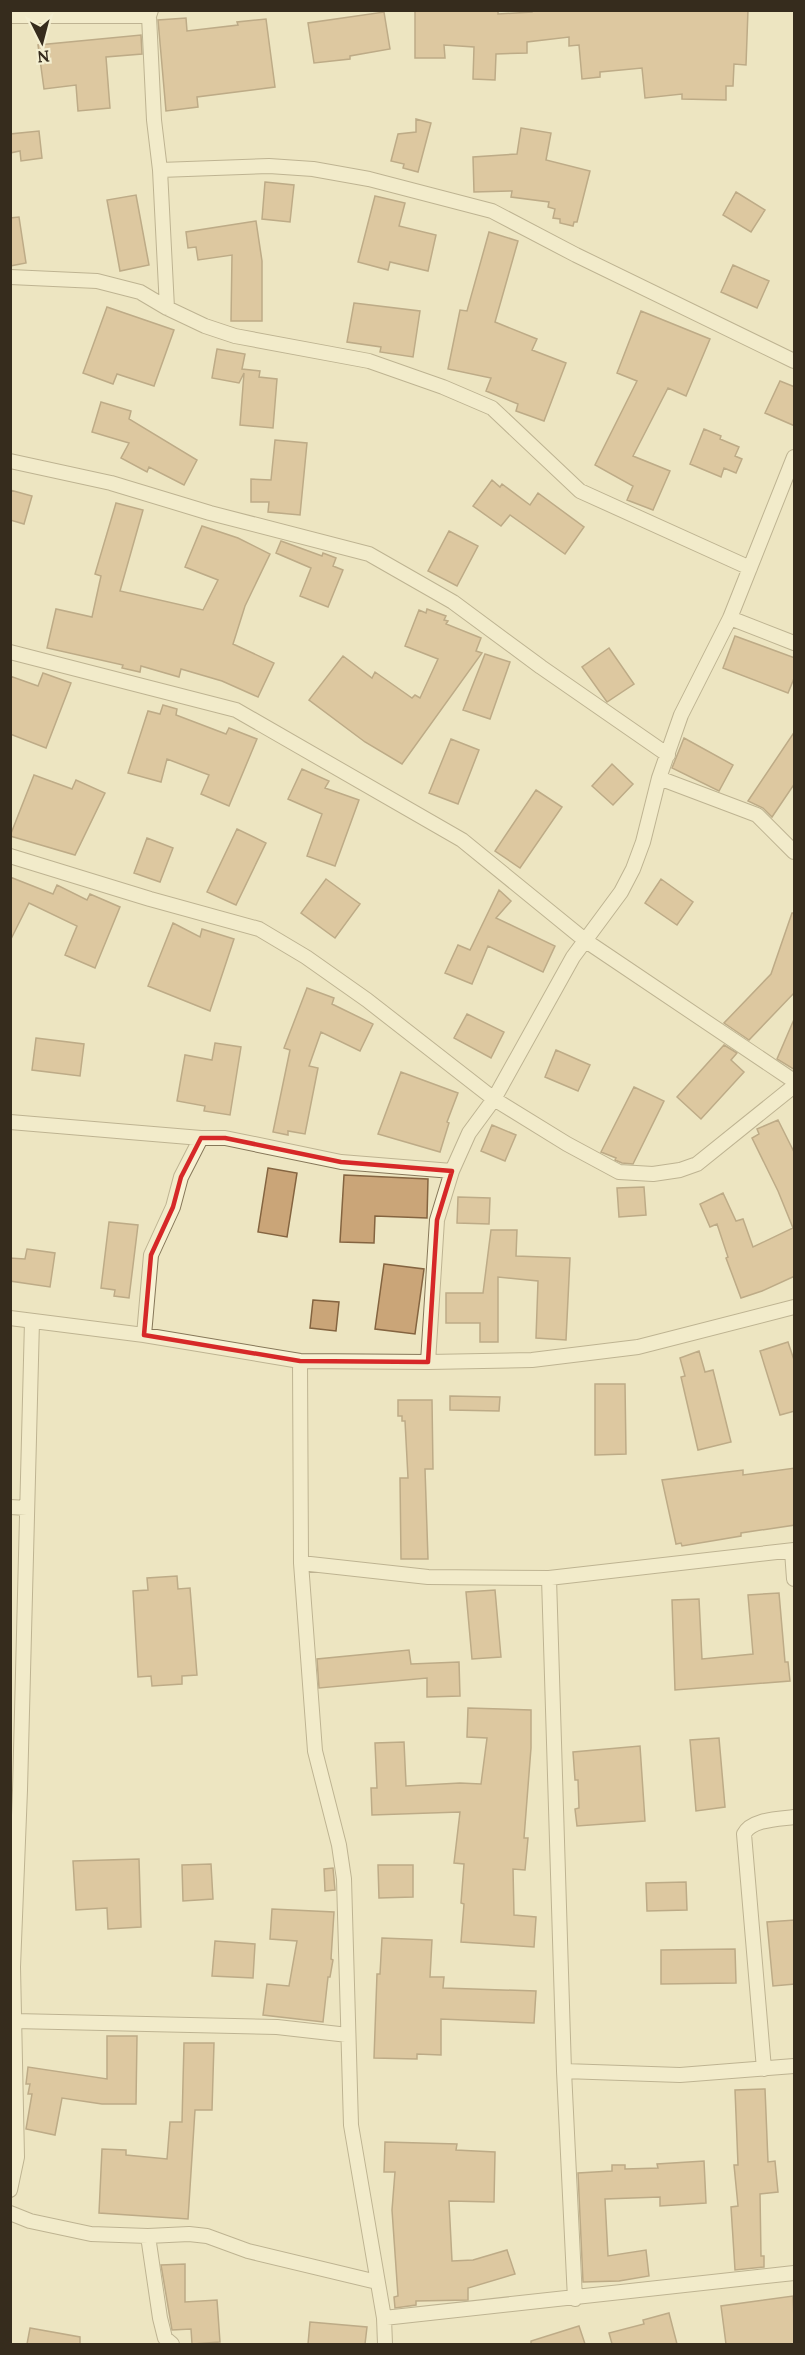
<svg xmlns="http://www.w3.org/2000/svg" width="805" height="2355" font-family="Lora,serif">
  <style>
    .building { fill: #caa578; stroke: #846440; stroke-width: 1.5 }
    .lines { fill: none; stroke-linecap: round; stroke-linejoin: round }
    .street-casing { stroke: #867759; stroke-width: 16 }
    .street { stroke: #f8f2d4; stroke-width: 14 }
    .marked { fill: none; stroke: #d62828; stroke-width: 4.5; stroke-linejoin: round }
  </style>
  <rect width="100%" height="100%" fill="#ede5c1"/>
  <path class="building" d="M415,10H498V14L532,12V10H748L746,65L734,64L733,86H726V100L682,99V94L645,98L642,68L600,72V77L582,79L579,45L569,46V37L527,42V53L496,54L495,80L473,79L474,47L444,45L445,58H415Z
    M384,12L390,49L350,56V59L314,63L308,23Z
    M186,18L187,31L238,25L237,22L266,19L275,87L197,97L198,107L166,111L158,20Z
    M141,35L142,54L106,57L110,108L78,111L76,85L44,89L38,45Z
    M416,119L431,123L418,172L403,168L404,164L391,161L398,134L416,132Z
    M521,128L551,133L546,160L590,171L577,222H574L573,226L560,223V219L553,218L555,209L548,207L549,202L511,197L512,191L474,192L473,157L517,154Z
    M39,131L42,158L21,161L20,151L10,153V134Z
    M265,182L294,185L290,222L262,219Z
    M736,192L765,210L751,232L723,215Z
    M136,195L149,265L120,271L107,200Z
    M375,196L405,203L399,226L436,235L428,271L390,262L388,270L358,262Z
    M19,217L26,263L10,266V218Z
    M256,221L262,261V321H231L232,255L198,260L196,247L188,248L186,232Z
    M489,232L518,241L495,322L537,339L532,350L566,363L544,421L516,411L518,404L486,391L491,378L448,369L460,310L467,311Z
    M733,265L769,281L757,308L721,292Z
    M354,303L420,311L413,357L380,352L381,347L347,342Z
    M107,307L174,330L154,386L117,374L113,384L83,373Z
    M641,311L710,339L686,396L668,388L633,456L670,471L653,510L627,500L633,486L595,465L637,381L617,373Z
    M217,349L245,354L242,369L260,371L259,377L277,379L273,428L240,425L244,373L239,383L212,378Z
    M780,381L795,387V426L765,413Z
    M101,402L131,411L129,419L197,460L184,485L149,467L147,472L121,458L129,443L92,432Z
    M704,429L721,436L720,439L739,447L735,456L742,459L736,473L724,468L721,477L690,464Z
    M275,440L307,443L300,515L268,512L269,502H251V479L271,480Z
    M492,480L500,487L502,484L530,505L538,493L584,527L565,554L510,515L501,526L473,506Z
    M10,490L32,496L24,524L10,520Z
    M116,503L143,510L120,591L203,610L218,580L185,567L202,526L238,538L270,554L245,606L233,644L274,663L258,697L222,681L181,669L179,677L141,666L140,672L122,668L123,665L47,648L56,609L92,617L101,576L95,574Z
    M449,531L478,546L457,586L428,571Z
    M281,541L322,556L323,553L336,558L333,566L343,570L328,607L300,596L311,568L276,553Z
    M427,609L446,616L444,620L448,621L446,624L481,638L476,651L482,653L402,764L365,742L309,700L343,656L372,678L375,672L412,698L415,695L420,698L438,659L405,646L419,610L426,613Z
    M735,636L795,658V676L788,693L723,668Z
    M609,648L634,684L607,702L582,667Z
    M485,654L510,662L490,719L463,710Z
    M43,673L71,683L46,748L10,734V676L38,686Z
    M163,705L177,709L176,715L226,734L229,728L257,739L229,806L201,794L209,775L167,759L161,782L128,773L148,711L160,714Z
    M795,731V783L772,817L763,808L748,801Z
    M684,738L733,765L719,791L672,768Z
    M451,739L479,750L458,804L429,793Z
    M612,764L633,784L613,805L592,786Z
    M302,769L329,781L325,788L359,800L335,866L307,856L322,814L288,799Z
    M34,775L72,789L76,780L105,793L75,855L10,836Z
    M536,790L562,807L520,868L495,851Z
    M237,829L266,843L236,905L207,892Z
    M147,838L173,848L160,882L134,873Z
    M10,877L53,894L57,885L87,900L90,894L120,907L95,968L65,955L77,926L29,903L10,941Z
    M326,879L360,904L335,938L301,913Z
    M661,879L693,902L677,925L645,903Z
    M499,890L511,901L496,918L555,946L543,972L488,946L472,984L445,973L458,945L470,950Z
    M792,913H795V992L749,1040L724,1023L771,974Z
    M173,923L200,937L202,929L234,939L210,1011L148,986Z
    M307,988L334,998L332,1004L373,1024L360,1051L321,1032L309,1066L318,1068L305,1134L288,1131V1135L273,1132L290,1050L284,1048Z
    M467,1014L504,1032L491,1058L454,1038Z
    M795,1017V1070L777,1059Z
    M36,1038L84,1044L80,1076L32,1070Z
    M215,1043L241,1047L230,1115L204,1111L205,1106L177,1101L185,1055L212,1060Z
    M724,1045L737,1053L731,1060L744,1072L701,1119L677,1097Z
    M556,1050L590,1065L578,1091L545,1077Z
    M401,1072L458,1093L447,1122L449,1123L440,1152L378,1134Z
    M634,1087L664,1101L633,1164L622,1163L615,1160L616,1158L601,1152Z
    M778,1120L795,1154V1276L762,1291L741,1298L726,1258L728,1257L717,1224L710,1227L700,1204L723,1193L736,1221L743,1219L753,1247L793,1228L778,1191L752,1138L759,1134L757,1129Z
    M492,1125L516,1135L505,1161L481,1151Z
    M268,1168L297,1173L287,1237L258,1232Z
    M344,1175L428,1179L427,1218L375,1216L374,1243L340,1242Z
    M644,1187L646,1215L619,1217L617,1188Z
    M458,1197L490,1198L489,1224L457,1223Z
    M109,1222L138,1225L129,1298L114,1296L115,1290L101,1288Z
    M491,1230H517L516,1256L570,1258L566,1340L536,1338L538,1281L498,1277V1342H480V1323H446V1293H483Z
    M27,1249L55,1253L50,1287L10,1281V1258L25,1259Z
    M384,1264L424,1269L415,1334L375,1329Z
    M313,1300L339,1302L336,1331L310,1328Z
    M788,1342L795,1363V1411L780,1415L760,1351Z
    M699,1351L705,1372L713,1370L731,1442L698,1450L681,1377L685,1376L680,1358Z
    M595,1384H625L626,1454L595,1455Z
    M450,1396L500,1397L499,1411L450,1410Z
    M398,1400H432L433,1469H425L428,1559H401L400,1478H408L405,1421H402V1416H398Z
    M795,1468V1525L741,1533V1536L682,1546L681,1543L676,1544L662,1480L743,1470V1475Z
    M177,1576L178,1589L190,1588L197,1675L182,1676V1684L152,1686L151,1676L138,1677L133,1591L148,1590L147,1578Z
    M495,1590L501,1657L472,1659L466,1592Z
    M779,1593L785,1662H788L790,1681L675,1690L672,1600L699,1599L702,1659L753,1654L748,1595Z
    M409,1650L411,1664L459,1662L460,1696L427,1697V1678L319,1688L317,1659Z
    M468,1708L531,1710V1748L524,1838H528L525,1870L513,1869L514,1915L536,1917L534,1947L461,1942L464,1904L461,1903L464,1864L454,1863L460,1812L372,1815L371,1788H377L375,1743L404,1742L406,1786L460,1783L481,1784L487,1738L467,1737Z
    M719,1738L725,1807L696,1811L690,1740Z
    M640,1746L645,1821L577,1826L575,1809L579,1808L578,1780H575L573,1752Z
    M139,1859L141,1927L108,1929L107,1908L76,1910L73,1861Z
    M211,1864L213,1899L183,1901L182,1865Z
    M378,1865H413V1897L379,1898Z
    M333,1868L335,1890L325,1891L324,1869Z
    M686,1882L687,1910L647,1911L646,1883Z
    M272,1909L334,1912L331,1959L333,1960L330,1977H328L323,2022L263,2015L267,1984L289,1986L297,1941L270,1939Z
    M795,1920V1984L773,1986L767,1922Z
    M382,1938L432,1940L430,1977H444L443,1988L536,1991L534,2023L441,2019V2055L417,2054V2059L374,2058L377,1974H380Z
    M215,1941L255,1944L253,1978L212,1976Z
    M735,1949L736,1983L661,1984V1950Z
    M107,2036H137L136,2104H102L62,2098L55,2135L26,2129L32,2094H28L30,2084H26L28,2067L107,2079Z
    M184,2043H214L212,2110H195L188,2219L99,2213L102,2149L126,2150V2155L167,2159L170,2122H182Z
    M765,2089L768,2162L775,2161L778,2192L760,2194L761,2256H764V2267L735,2270L731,2207L738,2206L734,2165H738L735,2090Z
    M385,2142L457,2144L456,2150L495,2152L494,2202L449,2201L452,2261L473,2260L507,2250L515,2274L468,2288V2300L416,2301V2305L395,2308L394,2297L398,2296L392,2210L395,2172H384Z
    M704,2161L706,2203L660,2206V2197L605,2199L608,2256L646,2250L649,2276L619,2281L583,2282L578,2173L612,2171V2165H625V2169L658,2168L657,2164Z
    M185,2264V2302L217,2300L220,2342L192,2344L191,2329L172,2330L161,2265Z
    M793,2296L795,2344H726L721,2306Z
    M669,2313L677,2344H612L609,2333L644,2324L643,2320Z
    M310,2322L367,2327L365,2344H308Z
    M579,2326L585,2344H531V2341Z
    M30,2328L80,2337V2344H27Z"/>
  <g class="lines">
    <defs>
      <path id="street" d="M10,16H149L151,10
        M149,16L154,120L160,170L167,308
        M160,170L269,166L313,169L369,179L492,211L576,255L794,361
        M10,277L97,281L140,292L167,308L205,326L235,336L369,361L443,387L492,408L580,491L750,568
        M10,461L111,483L210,513L369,554L453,602L541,667L668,755
        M730,618L794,643
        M10,652L236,710L462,840L586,941L794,1081
        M659,778L757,815L794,852
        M10,856L150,899L259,929L306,957L367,1000L494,1099L567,1144L619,1172L653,1174L680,1170L697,1164L794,1086
        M10,1122L201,1138
        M10,1318L144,1335L300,1361L428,1362L532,1360L638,1347L794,1307
        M144,1335L151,1255L173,1207L181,1177L201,1138H225L341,1162L452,1171
        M300,1361L301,1563L315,1751L339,1845L344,1879L351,2125L384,2318L385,2344
        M428,1362L437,1220L452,1171L469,1133L494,1099L573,957L621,892L633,869L643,842L659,778L681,715L730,618L794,457
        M10,1507L27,1508
        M792,1551L794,1579
        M301,1563L428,1577L549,1578L794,1550
        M549,1578L564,2071L575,2299
        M15,2021L277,2027L348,2035
        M764,2069L744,1834C751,1819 780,1819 794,1817
        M564,2071L680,2075L794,2066
        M10,2190L17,2157L13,1967L20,1790L32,1321
        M10,2213L30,2221L91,2234L148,2236L189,2234L207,2236L248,2251L377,2282
        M148,2236L160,2318L165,2338L172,2344
        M384,2318L794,2273"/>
    </defs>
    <use href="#street" class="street-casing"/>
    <use href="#street" class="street"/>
  </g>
  <path d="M0 0H805V2355H0ZM201,1138H225L341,1162L452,1171L437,1220L428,1362L300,1361L144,1335L151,1255L173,1207L181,1177Z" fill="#ede5c1" fill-opacity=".55" fill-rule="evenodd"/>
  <path class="marked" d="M201,1138H225L341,1162L452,1171L437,1220L428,1362L300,1361L144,1335L151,1255L173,1207L181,1177Z"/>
  <rect width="805" height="2355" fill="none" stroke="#362c1d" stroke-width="24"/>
  <g transform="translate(42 42) rotate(174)" stroke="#f4efd1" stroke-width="4.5" paint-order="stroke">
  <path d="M0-4.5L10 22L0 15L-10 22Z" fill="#362c1d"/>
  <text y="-9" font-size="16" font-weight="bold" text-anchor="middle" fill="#362c1d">N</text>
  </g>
</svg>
